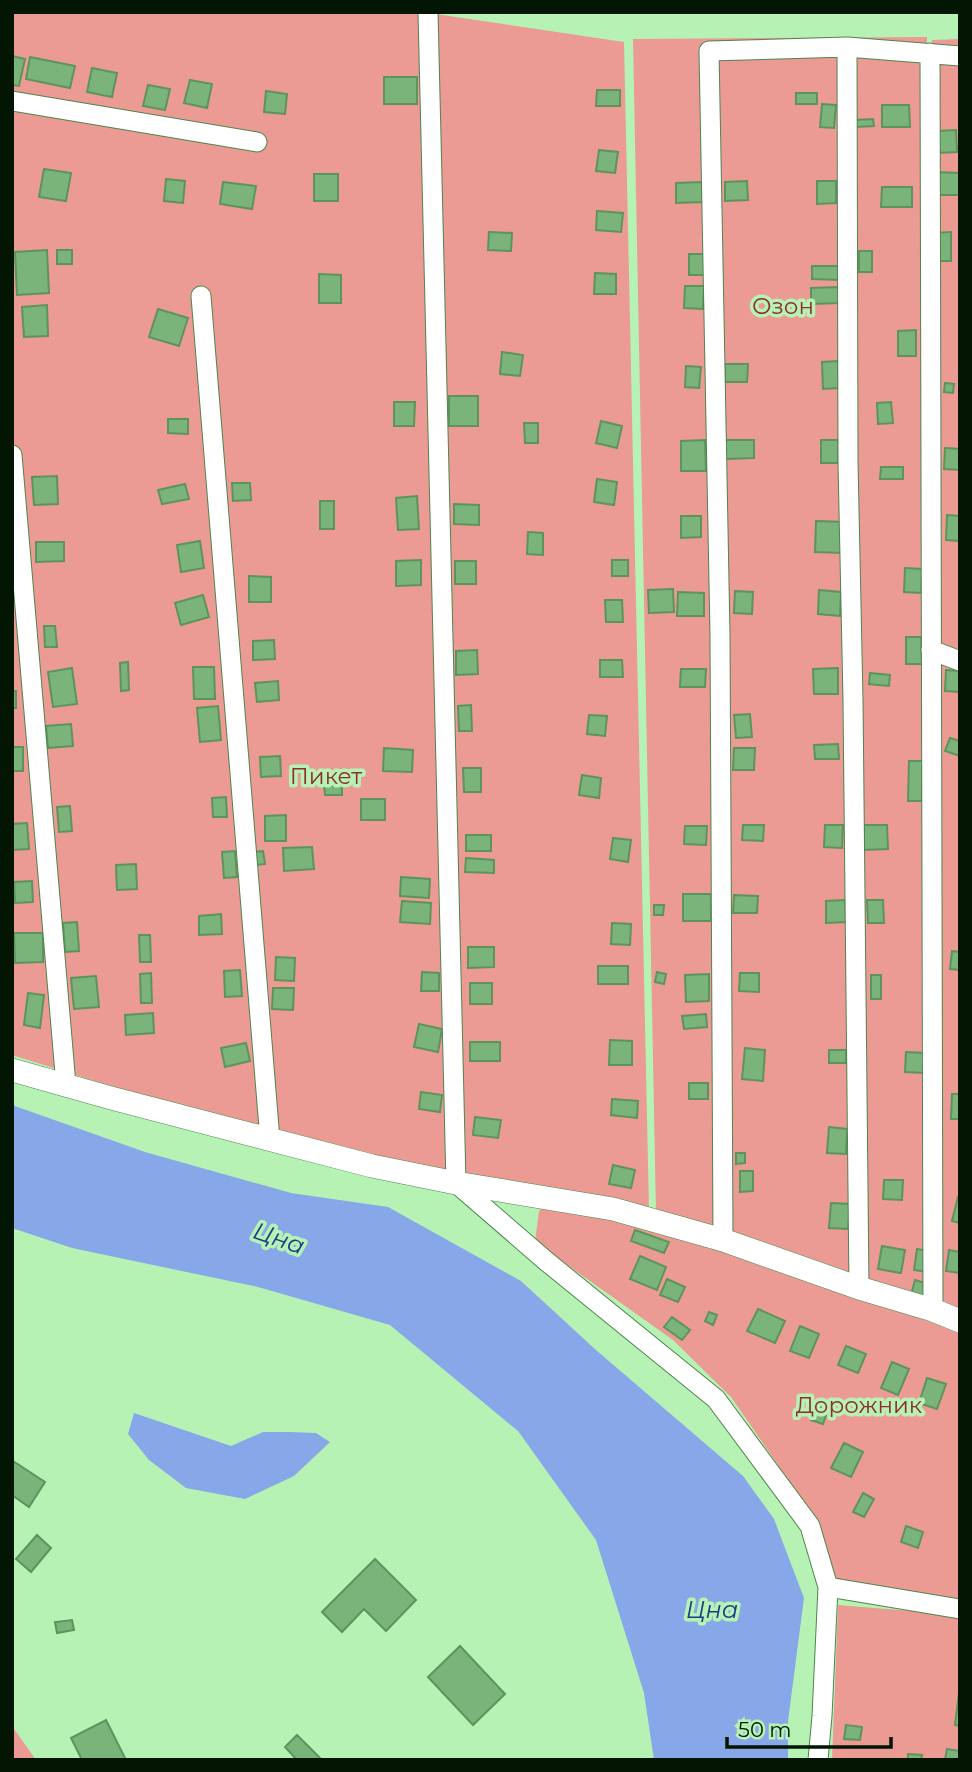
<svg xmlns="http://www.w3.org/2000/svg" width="972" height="1772" font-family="Montserrat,sans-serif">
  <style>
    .green { fill: #eb9a94 }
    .water { fill: #87a7e9 }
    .building { fill: #7bb47a; stroke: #5d945c; stroke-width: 2 }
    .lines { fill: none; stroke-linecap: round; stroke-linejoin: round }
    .minor-casing { stroke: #4f854e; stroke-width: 21 }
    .tertiary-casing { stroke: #4f854e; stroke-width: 24 }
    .minor { stroke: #fff; stroke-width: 19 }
    .tertiary { stroke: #fff; stroke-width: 23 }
    .labels { text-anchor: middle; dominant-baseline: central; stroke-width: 7; stroke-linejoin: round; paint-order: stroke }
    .park-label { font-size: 23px; fill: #902e2f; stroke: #b7f2b5 }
    .water-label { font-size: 24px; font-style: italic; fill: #1c3c88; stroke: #b7f2b5 }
  </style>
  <rect width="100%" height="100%" fill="#b7f2b5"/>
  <path class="green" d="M12,12H422L624,42L649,1211L405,1162L203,1115L12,1055Z
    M927,37L930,1279L927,1303L656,1213L633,39Z
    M960,39V1312L939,1305L932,40Z
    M548,1203L729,1253L960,1332V1599L837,1581L816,1520L731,1397L673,1340L535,1242L539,1211Z
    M838,1605L960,1615V1760H832Z
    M12,1726L36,1760H12Z"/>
  <path class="water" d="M12,1105L145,1152L291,1193L388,1207L521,1281L596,1350L743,1476L774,1519L804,1598L788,1721V1760H654L644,1693L596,1540L518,1431L390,1325L258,1287L72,1248L12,1228Z
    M134,1413L231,1446L263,1432H290L316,1433L330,1442L294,1476L245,1499L186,1488L149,1460L128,1434Z"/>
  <path class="building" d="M12,56L25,59L19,86L12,85Z
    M30,57L75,66L70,88L26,79Z
    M92,68L117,73L112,97L87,92Z
    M384,77H417V104H384Z
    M190,80L212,84L207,108L184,103Z
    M148,85L170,89L165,110L143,106Z
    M597,90H620V106H596Z
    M266,91L287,94L285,114L264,112Z
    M796,93H817V104H796Z
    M822,104L836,105L834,128L820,127Z
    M882,105H909L910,127H882Z
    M873,119L874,126L855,127V120Z
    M956,130L957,152L938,153L937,131Z
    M599,150L618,152L615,173L596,171Z
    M44,169L71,173L66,201L39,197Z
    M935,172L960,173V195H935Z
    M314,174H338V201H314Z
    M166,179L185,181L183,203L164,201Z
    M747,181L748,200L725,201V182Z
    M817,181H836V203L817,204Z
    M223,182L256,186L252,209L220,204Z
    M702,182L703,202L676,203V183Z
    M882,187H912V207H881Z
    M597,211L623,213L621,232L596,230Z
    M489,232L512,233L511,251L488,250Z
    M951,232V261H933L934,233Z
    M47,250L49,293L17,295L15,252Z
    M57,250H72V264H57Z
    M859,251H872V272H859Z
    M689,254H705V275H689Z
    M812,266H840V280L812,279Z
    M595,273L616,274V294H594Z
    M319,274L341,275V303H319Z
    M685,286H704L703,309L684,308Z
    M839,287V303L811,304V288Z
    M47,305L48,336L24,337L22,307Z
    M158,309L188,318L179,346L149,337Z
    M916,330V356H898V331Z
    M502,352L523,355L520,376L500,374Z
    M838,361L839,388L823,389L822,362Z
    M725,364H748L747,382H725Z
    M686,366L701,367L699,388L685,387Z
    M945,383L954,384L953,393L944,392Z
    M449,396H478V426H449Z
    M394,402H415L414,426H394Z
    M891,402L893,423L878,424L877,403Z
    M168,419H188V434L168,433Z
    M601,421L622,426L617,448L596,443Z
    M524,423H538V443H525Z
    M705,440L706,471H681V441Z
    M725,440H754V458L726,459Z
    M821,440H838V463H821Z
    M945,448L960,449V470L944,469Z
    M881,467H903V479H880Z
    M57,476L58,504L34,505L32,477Z
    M597,479L617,482L614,505L594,502Z
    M232,483H250L251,500L233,501Z
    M185,484L189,499L162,504L158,490Z
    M417,496L419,529L398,530L396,498Z
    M320,501H334V529H320Z
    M454,504L479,505V525L454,524Z
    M947,515L960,516V541L946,540Z
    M681,516H701V537L681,538Z
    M816,521L845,522L844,553L815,552Z
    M528,532L543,533V555L527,554Z
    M200,541L204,568L181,572L177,545Z
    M36,542H64V561L36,562Z
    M421,560V585L396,586V561Z
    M612,560H628V576H612Z
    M455,561H476V584H455Z
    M905,568L922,569L921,593L904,592Z
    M249,576L271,577V602H249Z
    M673,589L674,612L649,613L648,590Z
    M819,590L841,592L840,616L818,614Z
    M735,591L753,592L752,614L734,613Z
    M678,592L704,593V616H677Z
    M203,595L209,617L181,625L175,603Z
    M605,600H622L623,622H606Z
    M44,626H55L57,647H45Z
    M906,637H921L922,664H906Z
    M274,640L275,659L253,660V641Z
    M477,650L478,674L456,675V651Z
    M600,660H622L623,677H600Z
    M128,662L129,690L121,691L120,663Z
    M193,667H214L215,699H194Z
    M72,668L77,704L53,707L48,672Z
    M838,668V694H814L813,669Z
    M681,669H706L705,687H680Z
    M946,670L960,671V692L945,691Z
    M870,673L890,675L889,686L869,684Z
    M278,681L279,700L257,702L255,683Z
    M12,691H16V708H12Z
    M471,705L472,731H459L458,706Z
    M218,706L221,740L200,742L197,708Z
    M750,714L752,737L736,738L734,715Z
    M589,715L607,716L605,736L587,734Z
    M71,724L73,746L48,748L46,726Z
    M950,738L960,741V756L945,751Z
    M838,744L839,759H815L814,745Z
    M12,747H23V771H12Z
    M384,748L413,750L412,772L383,771Z
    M734,748H755L754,770H733Z
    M280,756L281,776L261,777L260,757Z
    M909,761H923L922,801H908Z
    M463,768H481V792H464Z
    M582,775L601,778L599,798L579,795Z
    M324,786H342V795H325Z
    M226,797L227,817H213L212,798Z
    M361,799H385V820H361Z
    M70,806L72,831L59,832L57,807Z
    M286,815V841H265V816Z
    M27,823L29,849L12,850V824Z
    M743,825H764L763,841L742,840Z
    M825,825H843L842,848L824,847Z
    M864,825H887L888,849L864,850Z
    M685,826H707L706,845L684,844Z
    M466,835H491V851H466Z
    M613,838L631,840L628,862L610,859Z
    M312,847L314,869L284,871L283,848Z
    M235,851L237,877L224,878L222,852Z
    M263,851L265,864L257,865L255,852Z
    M466,858L494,860V873L465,872Z
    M136,864L137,889L117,890L116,865Z
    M401,877L430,879L429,898L400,896Z
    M32,881L33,902L15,903L14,882Z
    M683,894H711V921H683Z
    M734,895L758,896L757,913H733Z
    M845,900L846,922L826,923V901Z
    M867,900H883L884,923H868Z
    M402,901L431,903L430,924L400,922Z
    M654,905H664L663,915H654Z
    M221,914L222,934L199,935V916Z
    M77,922L79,951L65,952L63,923Z
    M612,923L631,924L630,945L611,944Z
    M14,933H43V962L15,963Z
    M139,935H150L151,962H140Z
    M468,947H494V967L468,968Z
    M952,951L960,952V970L950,969Z
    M276,957L295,958L294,981L275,980Z
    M598,966H628V984H598Z
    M240,970L242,996L225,997L224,971Z
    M422,972L439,973V991H421Z
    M657,972L666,974L664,984L655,982Z
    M151,973L152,1003H141L140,974Z
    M740,973H759V992L739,991Z
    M709,974V1001L686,1002L685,975Z
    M871,975H881V999H871Z
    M96,976L99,1007L74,1009L71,978Z
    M470,983H492V1004H470Z
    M273,988H294L293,1010L272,1009Z
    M28,993L44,995L40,1028L24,1025Z
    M153,1013L154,1033L126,1035L125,1015Z
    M706,1014L707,1027L684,1029L682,1016Z
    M419,1024L442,1029L438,1052L414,1047Z
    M610,1040L632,1041V1065H609Z
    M470,1042H500V1061H470Z
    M246,1043L250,1061L225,1067L221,1048Z
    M745,1048L765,1050L763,1081L742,1079Z
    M829,1050H846V1063H829Z
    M906,1052L925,1053L924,1073L905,1072Z
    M689,1083H708V1099H689Z
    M421,1092L442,1095L440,1112L419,1109Z
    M952,1094H960V1119H951Z
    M612,1099L638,1101L637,1118L611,1115Z
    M475,1117L501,1120L498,1138L473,1135Z
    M829,1127L847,1129L846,1154L827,1153Z
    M736,1153H745V1163L736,1164Z
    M613,1165L635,1170L631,1188L609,1184Z
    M740,1171H753V1191L740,1192Z
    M884,1180H903L902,1200L883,1199Z
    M958,1197H960V1223L952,1221Z
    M831,1203L850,1204L848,1229L829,1228Z
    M635,1230L669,1242L664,1253L631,1241Z
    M882,1246L905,1250L901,1273L878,1269Z
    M917,1249L929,1251L927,1272L914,1270Z
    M949,1250L960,1252V1273L946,1271Z
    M640,1256L666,1267L657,1290L630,1279Z
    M667,1279L685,1287L678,1302L660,1295Z
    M915,1280L928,1284L924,1299L911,1295Z
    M758,1309L785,1321L775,1343L747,1331Z
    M709,1312L717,1315L713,1325L705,1321Z
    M672,1317L690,1330L682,1340L664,1327Z
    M800,1326L819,1334L809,1358L790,1351Z
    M846,1346L866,1354L858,1373L838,1365Z
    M892,1362L909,1369L898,1395L881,1388Z
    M927,1378L946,1384L937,1409L919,1403Z
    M816,1406L828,1410L823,1424L811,1420Z
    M844,1443L863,1452L851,1477L831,1468Z
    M13,1461L45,1482L29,1507L12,1495Z
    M863,1493L874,1499L864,1517L853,1512Z
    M906,1526L923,1532L918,1548L901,1542Z
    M37,1535L51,1548L31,1572L16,1559Z
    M375,1559L416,1600L386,1631L364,1609L342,1632L322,1612Z
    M72,1620L74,1630L57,1633L55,1622Z
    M460,1646L505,1694L473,1725L428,1677Z
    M959,1693H960V1726L955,1725Z
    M106,1720L126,1760H82L71,1738Z
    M846,1725L862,1727L860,1740L844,1739Z
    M297,1735L322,1760H297L285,1747Z
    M947,1749L960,1751V1760H945Z
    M908,1754L922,1755L921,1760H908Z"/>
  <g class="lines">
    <defs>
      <path id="minor" d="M428,12L456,1183L546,1261L716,1399L810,1526L828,1587L822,1716L818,1760
        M847,47L848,462L853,700L859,1288
        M930,53L933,1310
        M12,101L257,142
        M201,296L270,1140
        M12,455L66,1085
        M931,650L960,661
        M723,1240L720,635L709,51L847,47L960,56
        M828,1587L960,1609"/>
      <path id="tertiary" d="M12,1070L111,1098L372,1166L456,1183L613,1209L723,1240L859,1288L933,1310L960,1321"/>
    </defs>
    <use href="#minor" class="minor-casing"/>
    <use href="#tertiary" class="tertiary-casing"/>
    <use href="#minor" class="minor"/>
    <use href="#tertiary" class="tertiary"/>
  </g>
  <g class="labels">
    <g class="park-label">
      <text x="783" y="306">Озон</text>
      <text x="326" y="776">Пикет</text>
      <text x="859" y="1405">Дорожник</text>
    </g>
    <g class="water-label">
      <text transform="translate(279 1238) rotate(19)">Цна</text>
      <text x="712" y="1609">Цна</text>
    </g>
  </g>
  <rect width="972" height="1772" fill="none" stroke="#021603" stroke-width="28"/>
  <path d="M727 1737v10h164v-10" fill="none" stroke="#021603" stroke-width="3.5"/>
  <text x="738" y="1737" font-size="21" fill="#021603" stroke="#b7f2b5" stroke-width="5" paint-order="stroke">50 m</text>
</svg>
